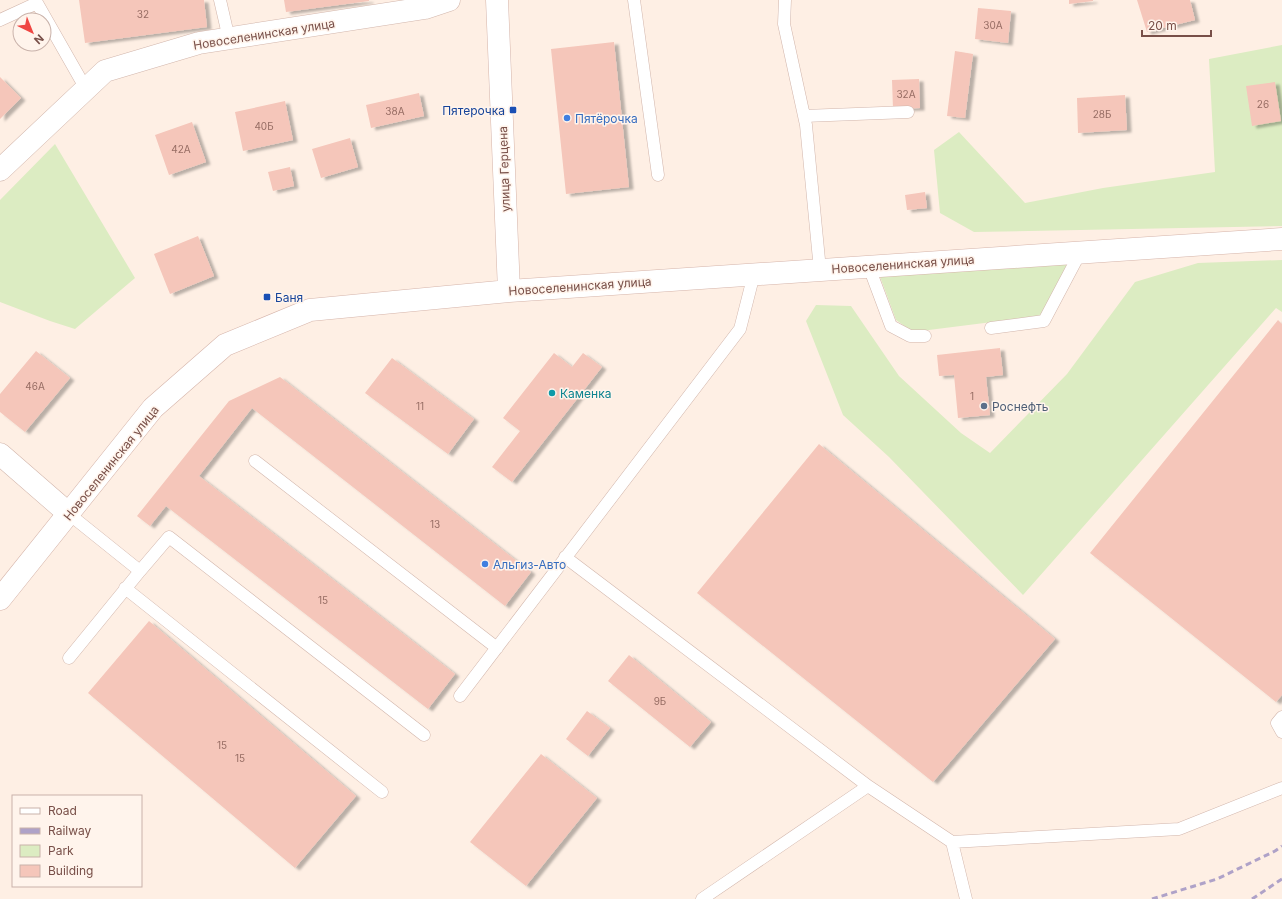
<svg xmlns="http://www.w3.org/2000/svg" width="1282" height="899" font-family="Inter,sans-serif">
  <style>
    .green { fill: #dcecc2 }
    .building { fill: #f5c6ba; filter: url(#shadow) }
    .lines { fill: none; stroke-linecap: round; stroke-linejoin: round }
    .lane-casing { stroke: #d2b6ac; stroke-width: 13 }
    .street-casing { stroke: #d2b6ac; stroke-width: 23 }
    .secondary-casing { stroke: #d5b4aa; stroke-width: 23 }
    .lane { stroke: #fff; stroke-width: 12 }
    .street { stroke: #fff; stroke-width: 22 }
    .secondary { stroke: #fff; stroke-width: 22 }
    .rail { stroke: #afa2c8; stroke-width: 3; stroke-dasharray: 6 4; stroke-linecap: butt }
    .transit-dot { fill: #1a4fb4; stroke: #fff4ec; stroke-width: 1.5 }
    .shop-dot { fill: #3f7fe0; stroke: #fff4ec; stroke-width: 1.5 }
    .culture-dot { fill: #0f9aa8; stroke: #fff4ec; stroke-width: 1.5 }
    .service-dot { fill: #5c6f8a; stroke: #fff4ec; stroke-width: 1.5 }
    .labels { text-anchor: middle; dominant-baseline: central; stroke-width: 3; stroke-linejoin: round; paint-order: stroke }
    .number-label { font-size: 10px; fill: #976d64 }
    .street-label { font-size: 12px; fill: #784f48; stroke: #fff4ec }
    .transit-label { font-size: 12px; fill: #164399; stroke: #fff4ec; text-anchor: end }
    .shop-label { font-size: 12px; fill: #366cbe; stroke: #fff4ec; text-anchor: start }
    .culture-label { font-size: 12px; fill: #0d838f; stroke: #fff4ec; text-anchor: start }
    .service-label { font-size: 12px; fill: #4e5e75; stroke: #fff4ec; text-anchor: start }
  </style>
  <defs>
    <filter id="shadow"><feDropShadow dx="4.5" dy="2.5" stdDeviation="1" flood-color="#0004"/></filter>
  </defs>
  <rect width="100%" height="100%" fill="#feefe4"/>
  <path class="green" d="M1282,45V226L974,232L940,213L934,150L959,132L1025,203L1103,188L1215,172L1209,59Z
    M55,144L135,278L75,329L50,321L0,302V200Z
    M1282,260V312L1276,308L1023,595L889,457L843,415L806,321L816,305L851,306L899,376L961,433L990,453L1067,374L1135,282L1198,263Z
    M1071,261L1040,316L913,332L896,320L879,274Z"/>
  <path class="building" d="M79,0H204L207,27L85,43Z
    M284,0H369V1L286,12Z
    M1069,0H1093V1L1069,4Z
    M1137,0H1190L1195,20L1147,32Z
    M978,8L1011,11L1008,43L975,39Z
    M614,42L629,187L566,194L551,49Z
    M955,51L973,54L965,118L947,116Z
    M0,77L21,98L0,119Z
    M919,79L920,108L893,109L892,80Z
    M1275,82L1281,121L1252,126L1246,86Z
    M419,93L424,116L371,128L366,105Z
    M1125,95L1127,130L1078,133L1077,98Z
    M285,101L293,140L243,151L235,112Z
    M192,122L206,162L169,175L155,135Z
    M350,138L358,167L321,178L312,149Z
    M290,167L294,186L273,191L268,172Z
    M925,192L927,208L907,210L905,195Z
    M198,236L214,276L170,294L154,254Z
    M1278,320L1282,324V695L1276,702L1090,553Z
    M1000,348L1003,375L986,377L990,415L958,418L954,375L939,376L937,355Z
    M36,351L70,378L25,432L0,412V394Z
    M554,353L572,367L583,353L602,367L512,482L492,467L520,431L503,418Z
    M392,358L474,419L448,454L365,393Z
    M280,377L531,572L505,606L252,408L199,476L455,674L428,709L166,506L150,526L137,516L229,401Z
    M819,444L1055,639L933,782L697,593Z
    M149,621L356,796L295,868L88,693Z
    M629,655L711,722L690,747L608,681Z
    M587,711L610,728L588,756L566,739Z
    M541,754L597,798L526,886L470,842Z"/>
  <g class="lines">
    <defs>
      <path id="lane" d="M220,0L229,39
        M634,0L658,175
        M785,0L784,24L806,125L820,270
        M0,20L37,3L86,89
        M804,116L908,112
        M869,267L891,326L910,336H925
        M991,328L1044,321L1080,253
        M255,461L497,648
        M565,557L868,786
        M140,571L169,537L424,735
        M125,588L382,792
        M69,658L140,571L69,514
        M460,696L740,329L754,274
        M1282,717L1277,723L1282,732
        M702,899L868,786L952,842
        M966,899L952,842L1179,829L1282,788"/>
      <path id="street" d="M0,170L105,71L199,43L425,8L449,0
        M0,454L69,514"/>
      <path id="secondary" d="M497,0L509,291
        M0,599L153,408L225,345L310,310L509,291L1282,239"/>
    </defs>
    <use href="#lane" class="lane-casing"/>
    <use href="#street" class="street-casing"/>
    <use href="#secondary" class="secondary-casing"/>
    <use href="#lane" class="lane"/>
    <use href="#street" class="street"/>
    <use href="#secondary" class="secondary"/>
    <path class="rail" d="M1152,899L1217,879L1275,851L1282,846
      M1252,899L1282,879"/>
  </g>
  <g class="transit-dot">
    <rect x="509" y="106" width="8" height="8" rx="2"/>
    <rect x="263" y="293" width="8" height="8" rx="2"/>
  </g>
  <g class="shop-dot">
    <circle cx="567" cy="118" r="4"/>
    <circle cx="485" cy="564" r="4"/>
  </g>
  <circle class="culture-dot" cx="552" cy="393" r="4"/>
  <circle class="service-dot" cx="984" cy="406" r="4"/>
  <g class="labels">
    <g class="number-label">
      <text x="143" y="14">32</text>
      <text x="993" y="25">30А</text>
      <text x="906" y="94">32А</text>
      <text x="1263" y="104">26</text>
      <text x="395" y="111">38А</text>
      <text x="1102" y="114">28Б</text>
      <text x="264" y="126">40Б</text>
      <text x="181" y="149">42А</text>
      <text x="35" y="386">46А</text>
      <text x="972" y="396">1</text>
      <text x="420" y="406">11</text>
      <text x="435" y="524">13</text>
      <text x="323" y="600">15</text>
      <text x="660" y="701">9Б</text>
      <text x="222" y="745">15</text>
      <text x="240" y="758">15</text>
    </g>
    <g class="street-label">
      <text transform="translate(264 34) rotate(-9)">Новоселенинская улица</text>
      <text transform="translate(504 169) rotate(-92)">улица Герцена</text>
      <text transform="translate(903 264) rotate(-4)">Новоселенинская улица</text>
      <text transform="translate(580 286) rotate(-4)">Новоселенинская улица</text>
      <text transform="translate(111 463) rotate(-51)">Новоселенинская улица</text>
    </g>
    <g class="transit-label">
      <text x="505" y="110">Пятерочка</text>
      <text x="275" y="297" text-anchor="start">Баня</text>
    </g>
    <g class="shop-label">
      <text x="575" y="118">Пятёрочка</text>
      <text x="493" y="564">Альгиз-Авто</text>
    </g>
    <g class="culture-label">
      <text x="560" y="393">Каменка</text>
    </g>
    <g class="service-label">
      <text x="992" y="406">Роснефть</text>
    </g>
  </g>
  <rect x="12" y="795" width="130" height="92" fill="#fff4ec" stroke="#c9b2aa"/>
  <rect x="20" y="808" width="20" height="6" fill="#ffffff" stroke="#c9b2aa"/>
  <text x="48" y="815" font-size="12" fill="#784f48">Road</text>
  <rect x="20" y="828" width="20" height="6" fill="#afa2c8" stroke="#c9b2aa"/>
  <text x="48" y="835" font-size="12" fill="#784f48">Railway</text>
  <rect x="20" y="845" width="20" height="12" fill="#dcecc2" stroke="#c9b2aa"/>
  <text x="48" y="855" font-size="12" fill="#784f48">Park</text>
  <rect x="20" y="865" width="20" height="12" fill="#f5c6ba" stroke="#c9b2aa"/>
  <text x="48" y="875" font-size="12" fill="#784f48">Building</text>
  <g transform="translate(32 32) rotate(137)"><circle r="19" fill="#fff4ec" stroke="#c9b2aa"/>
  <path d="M0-3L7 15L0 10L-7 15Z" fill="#ef4642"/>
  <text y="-6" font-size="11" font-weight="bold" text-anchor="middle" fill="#784f48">N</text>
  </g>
  <path d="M1142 30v6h69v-6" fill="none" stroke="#784f48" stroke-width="2"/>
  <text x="1148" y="30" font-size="12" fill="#784f48" stroke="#fff4ec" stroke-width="3" paint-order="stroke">20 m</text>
</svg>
